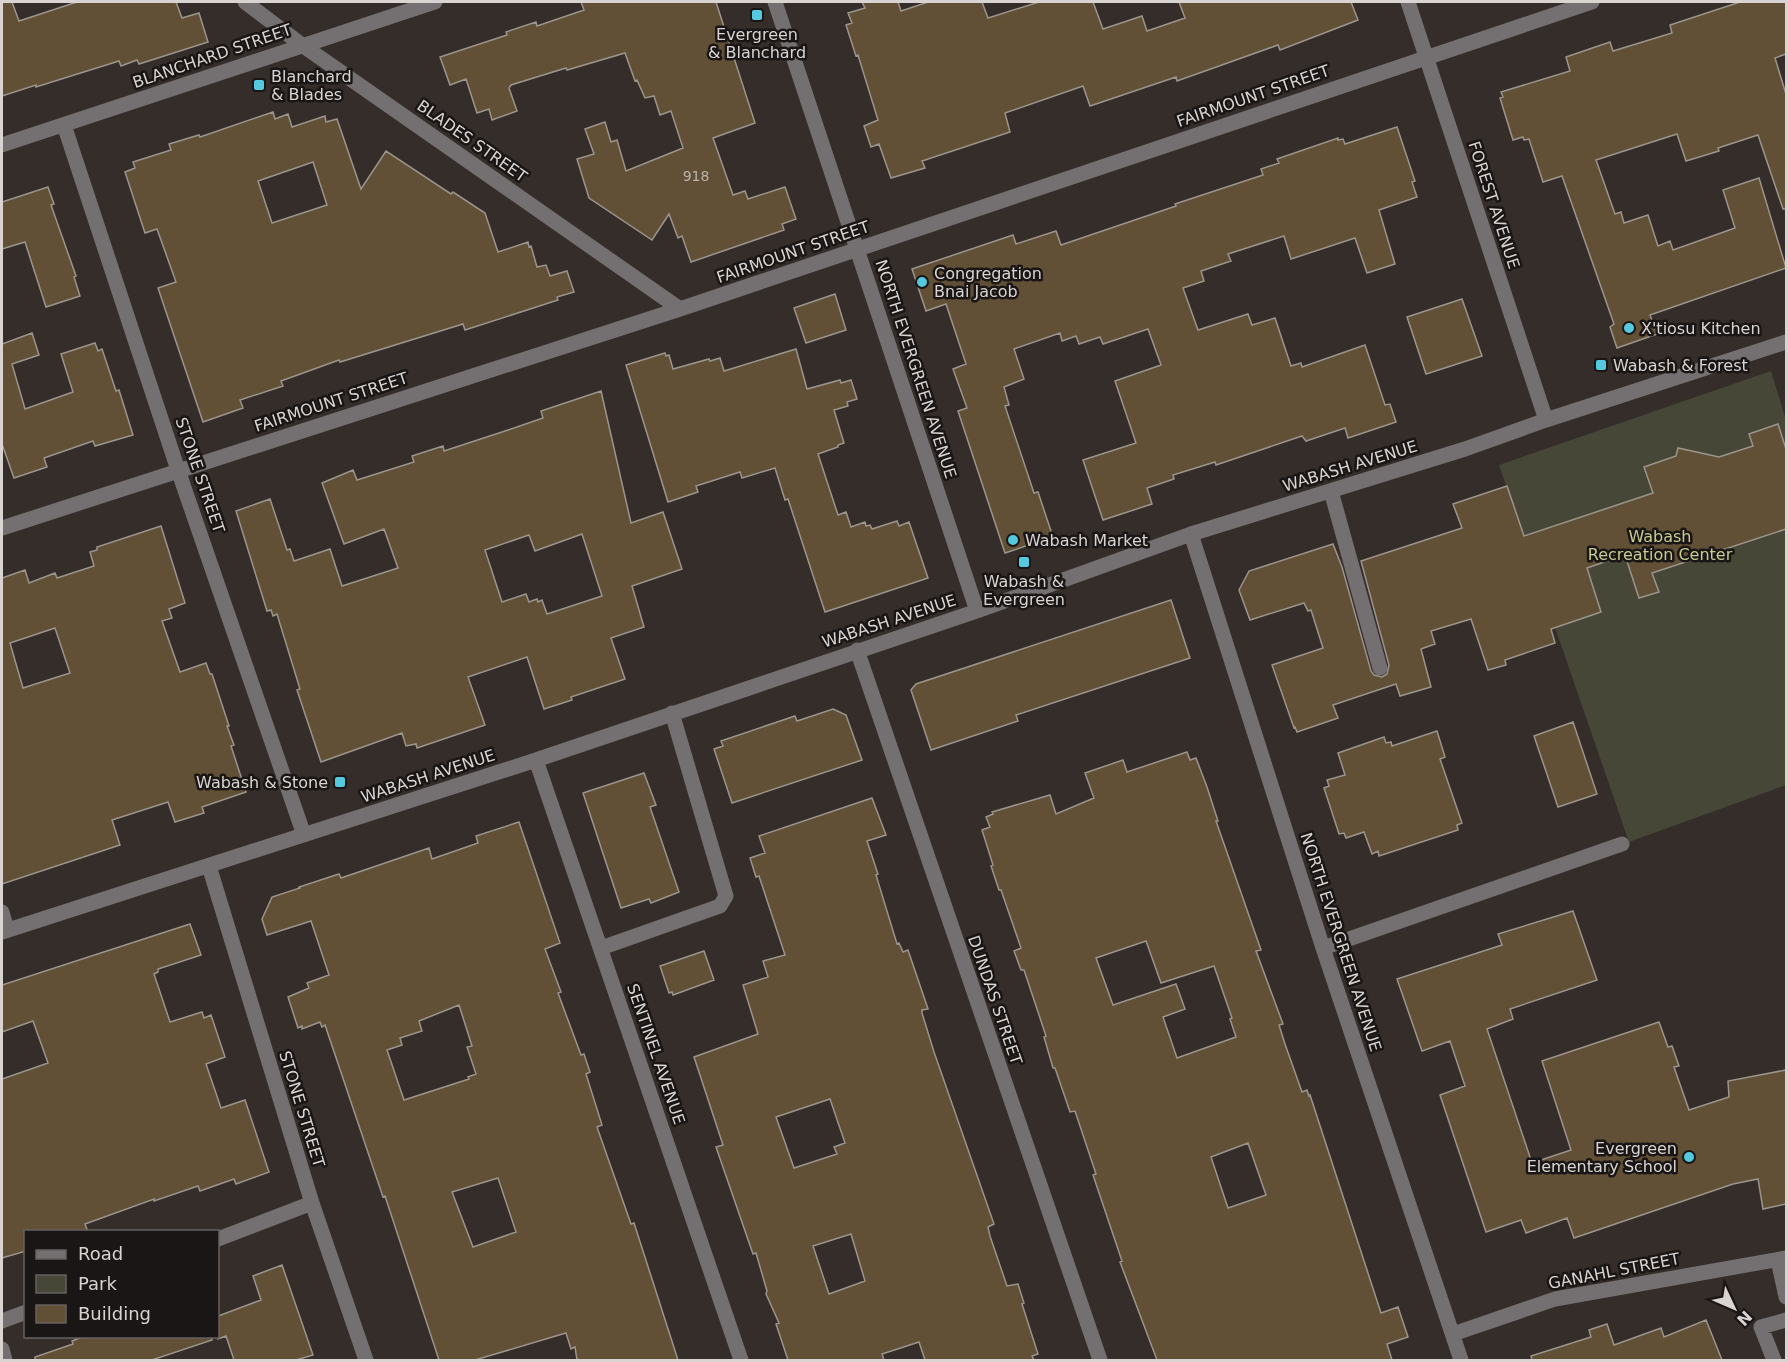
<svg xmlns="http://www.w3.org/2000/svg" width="1788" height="1362" font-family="'DejaVu Sans',sans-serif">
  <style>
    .green { fill: #464736 }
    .building { fill: #615036; stroke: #9a958d; stroke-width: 1.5; fill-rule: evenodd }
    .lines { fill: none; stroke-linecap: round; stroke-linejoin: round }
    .minor { stroke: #746f70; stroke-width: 15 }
    .poi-dot { fill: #55cadf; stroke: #1a1615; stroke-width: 2 }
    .labels { text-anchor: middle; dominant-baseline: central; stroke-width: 5; stroke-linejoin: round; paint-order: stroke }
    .number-label { font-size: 14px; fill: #bbb3aa }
    .poi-label { font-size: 16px; fill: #d9d4d1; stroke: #1a1615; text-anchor: start }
    .street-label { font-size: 16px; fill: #d9d4d1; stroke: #1a1615 }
    .park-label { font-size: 16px; fill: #c6cb92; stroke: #1a1615 }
  </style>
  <rect width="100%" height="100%" fill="#352d2a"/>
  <path class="green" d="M1771,371L1786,420V785L1629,842L1499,465Z"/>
  <path class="building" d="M2,2H12L19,21L77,2H176L182,18L199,13L208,42L139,64L137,60L121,66L119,61L36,87V85L2,96Z
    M581,2H716L755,123L713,138L733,195L745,191L748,199L785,187L796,219L782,224L784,230L691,262L682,236L678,238L669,214L652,240L589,198L577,159L594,154L585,129L605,122L611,142L617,140L626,171L683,148L671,111L660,115L654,96L645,98L637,80L635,81L625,53L567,70L566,68L511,85L509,88L517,111L492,120L489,109L477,113L466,79L450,85L440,57L507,35L506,32L536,22L537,26L584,10Z
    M862,2H898L901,11L928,2H982L988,18L1039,2H1093L1103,29L1142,16L1147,31L1185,18L1179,2H1351L1358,20L1280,50L1278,45L1177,81L1176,77L1090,106L1083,86L1005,113L1010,132L922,161L925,168L891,178L879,144L871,147L864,126L878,120L858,55L856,56L846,25L852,23L848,13L865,8Z
    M1740,2H1786V54L1775,58L1786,94V209H1783L1758,135L1718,148L1719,151L1686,161L1677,134L1596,160L1615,214L1621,212L1624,223L1648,215L1658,246L1670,241L1673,250L1735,228L1723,190L1759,178L1786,268L1650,315L1657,334L1617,348L1610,327L1614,324L1562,176L1543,182L1529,139L1524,140L1523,137L1513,140L1500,98L1503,97L1501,92L1570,71L1566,57L1610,42L1613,51L1672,33L1670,25Z
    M273,112L275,119L288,114L292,127L325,116L326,122L337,119L361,189L386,151L451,194L453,192L485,213L498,252L528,242L529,247L531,246L537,267L546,265L550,276L567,271L574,292L557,297L558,300L465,330L463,324L340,362L339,360L281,381L283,386L240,400L243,408L203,422L158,288L176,282L157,229L145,233L125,172L135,168L133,162L171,150L169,144L199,135L200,137ZM313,162L327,205L272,223L258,181Z
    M1397,127L1415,181L1412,182L1417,197L1379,210L1395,264L1367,273L1355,238L1291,259L1284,236L1228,254L1231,261L1201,271L1204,281L1183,288L1198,330L1248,314L1252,325L1275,318L1291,366L1301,363L1302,367L1365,345L1385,405L1390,404L1396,422L1348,438L1345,428L1306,441L1302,436L1216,465L1215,462L1173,475L1174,479L1147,488L1152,504L1103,520L1083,460L1136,443L1115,381L1161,365L1148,329L1103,344L1100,337L1079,344L1076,336L1062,341L1060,333L1014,349L1024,379L1004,387L1009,405L1005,406L1034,493L1038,492L1053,537L1005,553L958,411L967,408L953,369L966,364L946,304L926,311L912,269L1013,235L1016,244L1056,231L1061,245L1176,206L1175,204L1263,175L1261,169L1279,163L1277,159L1338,138V140L1343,139L1345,144Z
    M48,187L54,204L51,205L76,276L74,277L80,296L46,307L25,242L2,249V202Z
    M835,294L846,330L806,343L794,308Z
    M1462,299L1482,356L1426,374L1407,317Z
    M32,333L39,355L12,364L25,409L73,392L61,354L95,343L98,351L102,349L116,391L119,390L133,435L95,446L93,441L44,458L47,467L14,478L2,444V344Z
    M796,349L807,389L840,380L841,383L851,380L857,399L847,402L848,406L834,410L844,443L838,445V447L818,454L838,515L846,512L851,527L865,522L866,526L870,525L872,529L897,521L899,526L909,522L928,578L825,612L788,499L785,500L775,468L742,478L740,472L696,486L698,492L668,502L626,365L665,353L666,356L669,355L673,369L709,359L710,361L720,358L724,371Z
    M601,391L631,523L663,512L682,569L632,586L644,627L611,638L625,679L571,697L572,700L544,709L527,657L468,677L485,725L417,748L416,744L406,746L402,733L321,762L297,690L300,689L277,614L273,616L271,610L267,611L236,511L270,499L287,550L290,549L294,561L330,549L342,586L398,568L384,529L344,544L322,483L353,470L357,480L414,462L412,456L443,446L444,451L508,430L543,418L541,411ZM582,534L602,596L547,614L542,600L538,602L537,599L529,602L526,594L502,602L485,550L529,535L535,551Z
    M1778,424L1786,449V529L1652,573L1659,592L1639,598L1625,555L1587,568L1601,612L1551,629L1555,643L1505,660L1506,665L1488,670L1471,619L1431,631L1435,644L1421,649L1431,687L1400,696L1396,684L1333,705L1338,718L1297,732L1295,727L1294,728L1272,665L1323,648L1311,610L1308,611L1304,603L1250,620L1239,590L1249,571L1333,544L1342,567L1371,671L1374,675L1382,677L1387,674L1389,665L1361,561L1462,528L1453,504L1507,486L1524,536L1653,493L1644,467L1676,456L1678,448L1719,457L1753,446L1749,434Z
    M161,526L185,603L169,609L172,618L162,621L180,672L206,663L210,674H212L229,726H227L234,745L231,746L246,792L202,807L204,813L175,822L168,802L112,820L120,845L2,884V578L25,570L29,583L55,573L57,578L94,566L90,552L97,550V547ZM55,628L70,673L23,688L10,643Z
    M1171,600L1190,658L1016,715L1018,721L931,750L911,690L916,684Z
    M833,709L846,715L862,760L732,803L714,749L723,746L721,741L795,716L797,721Z
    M1573,722L1597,794L1558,807L1534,736Z
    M1437,731L1445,757L1440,759L1462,823L1457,825L1458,830L1379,856L1378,851L1372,854L1364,832L1346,838L1344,833L1339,834L1324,788L1329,786L1327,780L1345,775L1338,753L1384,737L1386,743L1391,742L1392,746Z
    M1187,752L1190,760L1196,758L1207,787L1218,821H1216L1261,950L1256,951L1283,1024L1279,1025L1285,1044L1302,1092L1307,1090L1309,1096L1310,1095L1381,1313L1398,1307L1408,1337L1387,1344L1392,1360H1157L1120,1262L1122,1261L1093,1175L1096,1174L1075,1111L1070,1112L1055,1068H1053L1044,1037L1046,1036L1024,970H1021L1014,951L1021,948L1001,890H999L991,866L993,865L982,830L990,827L986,817L993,814L992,812L1050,795L1056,814L1094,798L1085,773L1123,760L1127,772ZM1146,941L1161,983L1214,966L1232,1018L1230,1019L1236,1037L1177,1058L1163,1017L1185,1009L1176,984L1113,1005L1096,958ZM1248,1143L1266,1195L1228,1208L1211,1157Z
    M644,773L656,805L650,807L679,892L651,903L649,899L621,908L583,793Z
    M872,798L886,835L867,841L878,874L876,875L897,944L899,943L903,952L908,950L928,1009L922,1010V1013L934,1052L994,1224L988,1227L990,1236L1007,1286L1018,1284L1024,1303L1022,1304L1038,1354L1032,1356L1034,1360H925L919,1342L882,1354L884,1360H788L776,1324L779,1323L766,1294L767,1291L756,1253L753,1254L716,1147L723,1145L694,1057L758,1034L743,985L768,977L763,961L785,955L759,876L756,877L750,858L765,853L759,836ZM830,1099L845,1143L834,1147L837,1154L794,1168L776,1117ZM851,1234L865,1281L829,1294L813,1246Z
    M519,822L560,943L545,949L561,992L558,993L581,1055L584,1054L590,1072L586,1074L602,1125L597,1127L631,1224L634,1223L678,1360H577L575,1347L571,1349L566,1333L475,1360H439L385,1196L383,1197L325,1025L322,1027L320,1022L302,1029V1026L298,1028L288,997L309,988L307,983L329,975L311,921L267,935L262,919L272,897L300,888L299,887L339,874L341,878L429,848L432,859L478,843L476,836ZM459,1005L472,1046L467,1047L476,1074L468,1077L469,1079L404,1100L387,1050L402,1045L400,1038L422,1031L419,1021ZM498,1178L516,1232L473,1247L452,1192Z
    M1573,911L1597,980L1510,1009L1513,1019L1487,1029L1532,1163L1571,1150L1542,1061L1659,1022L1668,1047L1672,1046L1679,1066L1674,1067L1689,1110L1729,1097L1728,1081L1786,1070V1204L1763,1209L1758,1179L1733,1184L1574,1238L1567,1218L1526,1233L1521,1220L1486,1232L1440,1095L1465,1086L1450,1041L1422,1051L1397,979L1502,945L1498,934Z
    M190,924L201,955L158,969V972L154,974L170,1022L202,1012L204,1018L211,1015L225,1057L206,1064L221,1108L245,1100L269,1172L236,1184L234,1179L200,1191L198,1186L154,1201V1199L85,1224L88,1232H26V1251L2,1258V1079L48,1063L33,1021L2,1032V985Z
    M704,951L714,980L673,995L672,992L669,993L660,966Z
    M282,1265L313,1355L296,1360H234L226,1336L218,1339V1316L261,1300L253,1276Z
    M1706,1320L1722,1360H1532L1531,1356L1591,1337L1589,1330L1607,1324L1614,1345L1661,1328L1664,1337Z
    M85,1336H212V1340L152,1360H35V1357L73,1344L72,1341Z"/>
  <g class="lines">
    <path class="minor" d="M245,2L302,45L680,309
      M775,2L977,611
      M1408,2L1546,420
      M64,125L178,470L304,835
      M2,145L435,2
      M1331,491L1380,668
      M2,528L680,309L1592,2
      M1191,534L1323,948L1461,1360
      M857,650L1100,1360
      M536,760L741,1360
      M209,866L312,1203L366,1360
      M2,912L7,930
      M2,932L536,760L977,611L1191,534L1465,449L1546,420L1786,342
      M601,948L720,906L726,896L672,713
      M1323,948L1622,844
      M218,1239L312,1203
      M1778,1260L1786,1297
      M2,1321L26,1312
      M1453,1334L1555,1299L1786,1258
      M2,1349L5,1360
      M1774,1360L1761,1327L1786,1320"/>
  </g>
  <g class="poi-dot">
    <rect x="751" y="9" width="12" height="12" rx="3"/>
    <rect x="253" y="79" width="12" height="12" rx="3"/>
    <circle cx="922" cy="282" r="6"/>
    <circle cx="1629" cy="328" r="6"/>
    <rect x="1595" y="359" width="12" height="12" rx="3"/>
    <circle cx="1013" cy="540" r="6"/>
    <rect x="1018" y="556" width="12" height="12" rx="3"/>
    <rect x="334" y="776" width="12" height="12" rx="3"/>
    <circle cx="1689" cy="1157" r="6"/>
  </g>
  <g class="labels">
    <g class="number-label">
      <text x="696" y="176">918</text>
    </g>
    <g class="poi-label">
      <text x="757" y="34" text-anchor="middle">Evergreen<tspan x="757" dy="18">&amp; Blanchard</tspan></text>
      <text x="271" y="76">Blanchard<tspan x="271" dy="18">&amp; Blades</tspan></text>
      <text x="934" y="273">Congregation<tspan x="934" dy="18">Bnai Jacob</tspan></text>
      <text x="1641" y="328">X'tiosu Kitchen</text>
      <text x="1613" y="365">Wabash &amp; Forest</text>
      <text x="1025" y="540">Wabash Market</text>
      <text x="1024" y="581" text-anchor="middle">Wabash &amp;<tspan x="1024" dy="18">Evergreen</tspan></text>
      <text x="328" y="782" text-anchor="end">Wabash &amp; Stone</text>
      <text x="1677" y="1148" text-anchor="end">Evergreen<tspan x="1677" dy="18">Elementary School</tspan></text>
    </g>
    <g class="street-label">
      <text transform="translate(212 56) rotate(-19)">BLANCHARD STREET</text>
      <text transform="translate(1253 96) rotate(-19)">FAIRMOUNT STREET</text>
      <text transform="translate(472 141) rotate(35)">BLADES STREET</text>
      <text transform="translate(1494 205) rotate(72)">FOREST AVENUE</text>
      <text transform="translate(793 252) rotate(-19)">FAIRMOUNT STREET</text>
      <text transform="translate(916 369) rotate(72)">NORTH EVERGREEN AVENUE</text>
      <text transform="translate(331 402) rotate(-18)">FAIRMOUNT STREET</text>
      <text transform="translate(1350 466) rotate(-17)">WABASH AVENUE</text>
      <text transform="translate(200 475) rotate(71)">STONE STREET</text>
      <text transform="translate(889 621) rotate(-18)">WABASH AVENUE</text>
      <text transform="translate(428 776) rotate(-18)">WABASH AVENUE</text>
      <text transform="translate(1341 942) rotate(72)">NORTH EVERGREEN AVENUE</text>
      <text transform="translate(995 1000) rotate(71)">DUNDAS STREET</text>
      <text transform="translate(656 1054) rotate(71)">SENTINEL AVENUE</text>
      <text transform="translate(302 1109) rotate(73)">STONE STREET</text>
      <text transform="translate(1614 1271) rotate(-11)">GANAHL STREET</text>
    </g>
    <g class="park-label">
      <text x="1660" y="536">Wabash<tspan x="1660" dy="18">Recreation Center</tspan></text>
    </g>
  </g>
  <rect width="1788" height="1362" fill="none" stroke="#d9d4d1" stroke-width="6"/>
  <rect x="24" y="1230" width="195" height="108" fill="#1a1615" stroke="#666260" stroke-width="1.5"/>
  <rect x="36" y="1250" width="30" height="9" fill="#746f70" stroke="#666260" stroke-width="1.5"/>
  <text x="78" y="1260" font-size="18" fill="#d9d4d1">Road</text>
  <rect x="36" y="1275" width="30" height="18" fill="#464736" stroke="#666260" stroke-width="1.5"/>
  <text x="78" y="1290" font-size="18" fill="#d9d4d1">Park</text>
  <rect x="36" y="1305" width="30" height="18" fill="#615036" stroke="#666260" stroke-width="1.5"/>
  <text x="78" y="1320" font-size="18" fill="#d9d4d1">Building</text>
  <g transform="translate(1734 1308) rotate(134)" stroke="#1a1615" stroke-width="4.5" paint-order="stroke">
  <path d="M0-4.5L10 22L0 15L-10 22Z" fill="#d9d4d1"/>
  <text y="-9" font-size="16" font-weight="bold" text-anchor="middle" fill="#d9d4d1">N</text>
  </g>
</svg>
